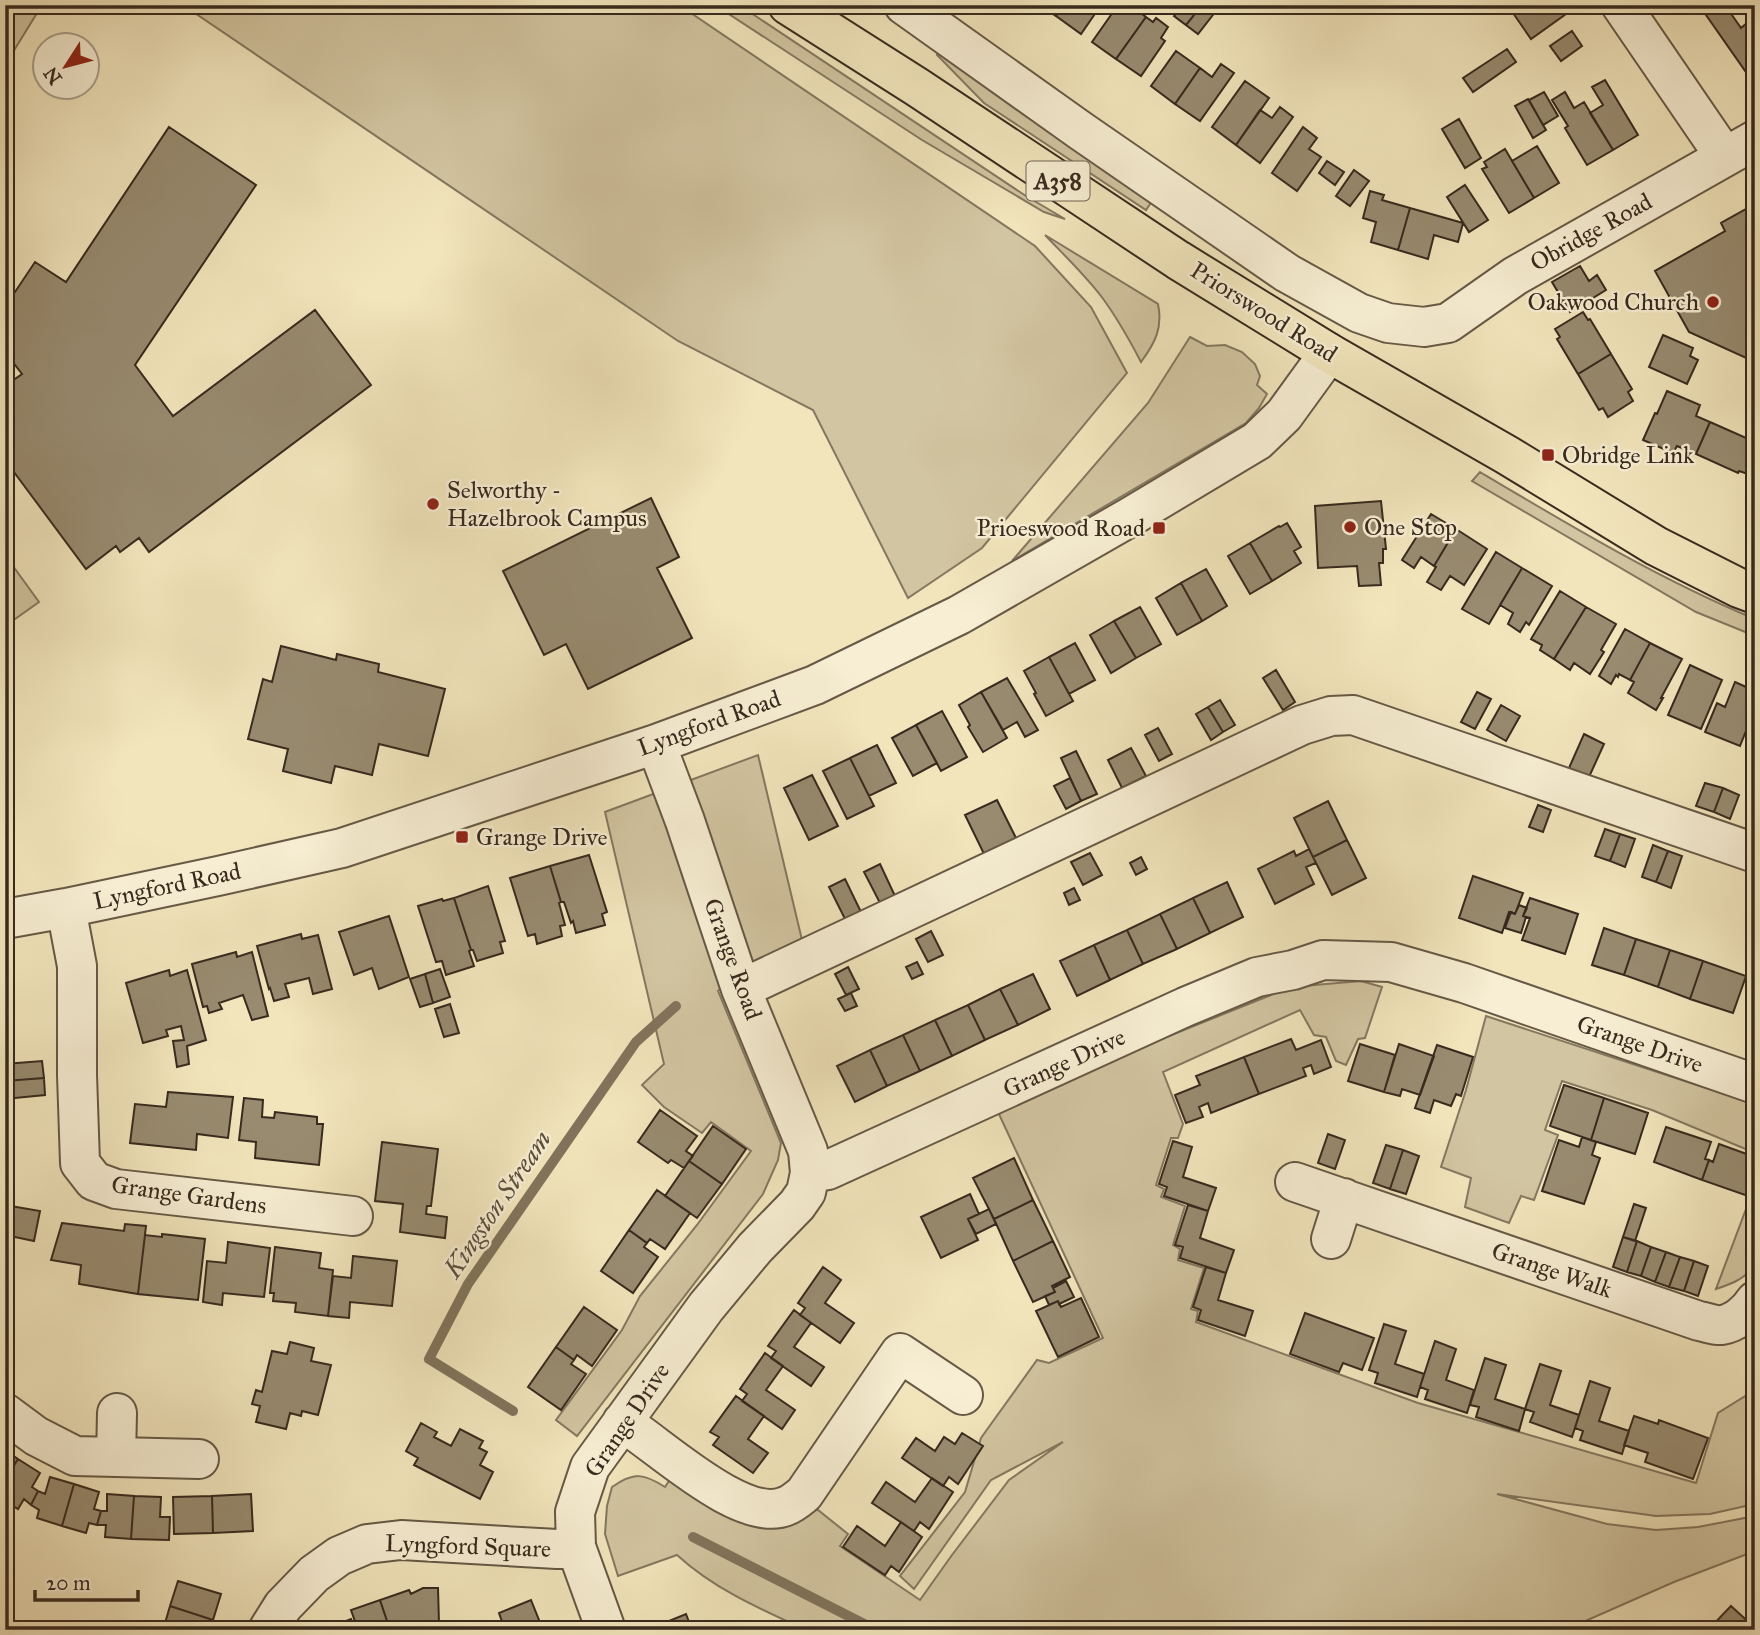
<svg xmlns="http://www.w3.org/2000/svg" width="1760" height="1635" font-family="'IM FELL Great Primer',serif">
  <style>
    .green { fill: #d2c5a1; stroke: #847860; stroke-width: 2 }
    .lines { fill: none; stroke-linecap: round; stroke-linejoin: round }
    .stream { stroke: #81745c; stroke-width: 10 }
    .building { fill: #988b70; stroke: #372a1e; stroke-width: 2 }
    .minor-casing { stroke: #665946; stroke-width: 42 }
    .major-casing { stroke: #372a1e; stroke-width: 42 }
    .minor { stroke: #f7eed3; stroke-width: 38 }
    .major { stroke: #f2e5bc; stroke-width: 38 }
    .poi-dot { fill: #8f2418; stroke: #f7eed3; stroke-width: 2.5 }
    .labels { text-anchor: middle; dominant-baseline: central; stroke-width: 5; stroke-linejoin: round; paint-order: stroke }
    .shield { fill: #f7eed3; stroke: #716554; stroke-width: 2 }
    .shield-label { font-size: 23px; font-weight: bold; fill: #372a1e }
    .street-label { font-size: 24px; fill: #372a1e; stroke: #f7eed3 }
    .poi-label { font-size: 24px; fill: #372a1e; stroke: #f7eed3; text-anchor: start }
    .water-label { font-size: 26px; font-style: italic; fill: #5c4f3d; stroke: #f7eed3 }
  </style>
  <rect width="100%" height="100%" fill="#f2e5bc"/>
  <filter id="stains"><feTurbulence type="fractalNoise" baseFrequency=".00286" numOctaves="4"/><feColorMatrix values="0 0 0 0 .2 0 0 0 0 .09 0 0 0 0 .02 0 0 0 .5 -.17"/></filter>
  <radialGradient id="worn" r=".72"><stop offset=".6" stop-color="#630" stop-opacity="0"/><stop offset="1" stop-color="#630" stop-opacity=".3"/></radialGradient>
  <path class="green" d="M5,5H42L5,65Z
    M183,5H679L1035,246L1091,307L1127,373L982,548L908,598L813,410L678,341Z
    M715,5H739L1026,196L1065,219L1044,212L922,140Z
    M944,46L1154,198L1146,210L984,103L937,55Z
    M1045,235L1158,304C1163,328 1155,343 1141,362C1129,339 1116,316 1101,296C1084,274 1064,255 1045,235Z
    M1190,337L1207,346L1225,345L1242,352L1255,364L1260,376L1257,385L1267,394L1259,408L1246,423L1012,561L1148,403Z
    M1480,472C1569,525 1659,579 1755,619V636L1696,612L1472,481Z
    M5,555L39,602L8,624H5Z
    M758,755L802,940L718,991L781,1143L778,1160L763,1194L577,1436L556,1420L622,1330L640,1296L697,1225L751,1151L711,1122L702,1133L664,1107L642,1085L664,1064L605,812Z
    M1361,981L1382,987L1365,1038L1358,1039L1346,1065L1336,1061L1326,1037L1314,1035L1300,1010L1163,1072L1183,1124L1178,1138H1171L1156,1185L1164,1189L1161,1197L1185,1206L1173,1245L1180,1249L1178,1260L1204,1268L1191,1309L1198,1311L1196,1322L1418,1403L1696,1483L1718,1413L1755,1390V1504L1710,1514L1656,1516L1497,1494L1607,1524L1656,1530L1698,1527L1755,1516V1551L1674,1582L1565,1630H806C760,1609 714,1589 677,1555L618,1576L605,1534L607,1506L612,1487C634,1472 643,1473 665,1487L672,1476L813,1506L848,1534L840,1546L920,1600L952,1555L1009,1480L1063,1442L991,1480L914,1589L900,1576L965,1492L981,1438L1037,1360L1049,1363L1103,1338L998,1112L1159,1040L1291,987Z
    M1486,1016L1755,1104V1153L1652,1110L1562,1081L1545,1130L1558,1135L1534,1200L1521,1196L1509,1223L1465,1207L1471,1178L1441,1167L1466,1090Z
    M1755,1185C1755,1203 1759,1256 1750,1270C1743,1280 1728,1285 1716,1289Z"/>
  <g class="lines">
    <path class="stream" d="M513,1411L429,1359L468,1284L636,1042L676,1006
      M693,1537L876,1630"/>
  </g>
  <path class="building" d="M1040,5H1064L1056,16Z
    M1064,5H1101L1081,34L1056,16Z
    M1118,5H1130L1146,17L1116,59L1092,42Z
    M1183,5H1202L1186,25L1174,16Z
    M1202,5H1209L1216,11L1198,34L1186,25Z
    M1524,5H1559L1566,14L1531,39L1513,13Z
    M1720,5H1725L1741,28L1747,23L1755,33V70L1748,75L1706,15Z
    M1146,17L1153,22L1156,18L1168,27L1161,38L1165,41L1141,76L1116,59Z
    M1572,31L1582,46L1561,61L1550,46Z
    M1507,49L1516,62L1473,92L1463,78Z
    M1176,51L1200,68L1175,104L1151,86Z
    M1221,64L1234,73L1200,121L1175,104L1200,68L1212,77Z
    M1605,80L1638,135L1613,150L1590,113L1603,105L1592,87Z
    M1245,81L1269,98L1236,145L1212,127Z
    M1544,92L1558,116L1543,125L1529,100Z
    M1565,92L1574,108L1584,102L1613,150L1587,165L1565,128L1568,126L1552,100Z
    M1528,99L1546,130L1533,138L1515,106Z
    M1280,107L1293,117L1260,163L1236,145L1260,110L1272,118Z
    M1459,119L1481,158L1465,168L1442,129Z
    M169,127L256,185L135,365L173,416L315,310L371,385L149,552L139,538L120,552L116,546L86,569L5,460V386L22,374L5,352V307L35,262L66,282Z
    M1303,127L1317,138L1309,149L1321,157L1297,191L1272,173Z
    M1537,146L1559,183L1534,198L1512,161Z
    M1505,149L1534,198L1509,213L1482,169L1487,167L1484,162Z
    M1327,161L1344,172L1335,185L1319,173Z
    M1354,170L1369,181L1350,206L1336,196Z
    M1465,185L1488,220L1469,232L1447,197Z
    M1370,191L1384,195L1382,200L1410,208L1398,250L1371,242L1376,222L1363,218Z
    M1755,204V362L1689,332L1655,271L1725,231L1721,223Z
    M1410,208L1463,223L1458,242L1434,235L1428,259L1398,250Z
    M1580,266L1589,281L1597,275L1606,290L1570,312L1552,282Z
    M1583,312L1588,320L1590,319L1611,354L1578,374L1557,339L1560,337L1555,329Z
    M1663,335L1693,348L1690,356L1698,360L1687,384L1649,367Z
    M1611,354L1632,389L1628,392L1633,401L1608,417L1603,408L1599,410L1578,374Z
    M1667,391L1700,405L1696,416L1710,422L1696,454L1677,446L1673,453L1643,440L1655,413L1657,414Z
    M1710,422L1753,441L1755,444V459L1748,474L1739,471L1738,473L1696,454Z
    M651,498L679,557L657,568L692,638L588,689L566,644L544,655L503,571Z
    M1381,501L1386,549H1383V563H1379L1381,585L1359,586L1357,566L1318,568L1315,506Z
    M1431,514L1456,529L1434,566L1421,557L1414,568L1402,560Z
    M1287,523L1301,547L1294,551L1301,563L1272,581L1250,543L1279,526L1280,527Z
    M1456,529L1487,549L1464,585L1450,576L1441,590L1427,582L1436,567L1434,566Z
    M1250,543L1272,581L1250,594L1228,556Z
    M1496,552L1522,568L1489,624L1462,609Z
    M1522,568L1552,586L1529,625L1526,622L1520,632L1508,624L1513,613L1500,605Z
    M1206,569L1227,606L1202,621L1181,583Z
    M1181,583L1202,621L1177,635L1156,598Z
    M1560,591L1586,607L1554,659L1540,650L1542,645L1531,639Z
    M1140,607L1161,644L1136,658L1114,621Z
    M1586,607L1616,624L1601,650L1604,652L1590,674L1574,663L1570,670L1554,659Z
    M1114,621L1136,658L1111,673L1090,635Z
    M1625,629L1650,643L1630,680L1619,674L1618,677L1616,675L1611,684L1599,676Z
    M1075,643L1095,680L1069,694L1049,657Z
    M1650,643L1682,659L1661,698H1663L1656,710L1628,693L1634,682L1630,680Z
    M281,646L336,660L337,654L379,664L378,672L445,689L428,756L379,744L372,775L335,766L331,783L283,771L288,749L248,739L263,679L272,682Z
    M1049,657L1073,701L1046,716L1034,694L1036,693L1024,671Z
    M1690,665L1722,680L1701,729L1668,715Z
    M1276,670L1295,702L1283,710L1263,678Z
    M1007,678L1038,730L1025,737L1017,722L1003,730L981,692Z
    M1735,682L1755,691V708L1740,746L1705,732L1717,703L1725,707Z
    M981,692L1007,738L983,752L968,727L970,725L959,705Z
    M1477,692L1491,699L1475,729L1461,722Z
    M1220,700L1235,725L1223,732L1208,707Z
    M1501,705L1520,716L1506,741L1487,730Z
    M1208,707L1223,732L1211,740L1196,714Z
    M1755,708V738L1745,734Z
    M942,711L967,757L941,771L916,725Z
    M916,725L937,763L913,776L892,738Z
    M1158,728L1172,754L1159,761L1145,735Z
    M1584,734L1604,744L1589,777L1569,768Z
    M877,745L896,783L869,796L850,758Z
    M1131,748L1146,776L1122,788L1108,760Z
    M1076,751L1097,794L1081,801L1061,758Z
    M850,758L874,806L847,819L823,771Z
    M812,775L838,826L809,840L784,788Z
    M1070,778L1081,801L1066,809L1054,786Z
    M1705,783L1723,788L1714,812L1696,806Z
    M1723,788L1739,795L1730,819L1714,812Z
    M997,800L1017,840L985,856L965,815Z
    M1328,801L1347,840L1313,857L1294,818Z
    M1538,805L1551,810L1543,832L1529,827Z
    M1605,829L1620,834L1610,861L1595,856Z
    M1620,834L1635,839L1625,867L1610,861Z
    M1347,840L1366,878L1332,895L1313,857Z
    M1653,845L1668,851L1656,882L1642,877Z
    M1309,849L1316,863L1306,867L1314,884L1275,904L1258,869L1294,851L1296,856Z
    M1668,851L1682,856L1671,888L1656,882Z
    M1090,853L1102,875L1083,885L1071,862Z
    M589,855L607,912L602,914L605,925L576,933L573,921L571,923L564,902H561L550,866Z
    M1141,857L1147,869L1136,875L1130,863Z
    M880,864L895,896L880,903L864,872Z
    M550,866L561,902L559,903L565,925L560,926L562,936L537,944L535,934L528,936L510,878Z
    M1473,876L1523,893L1515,914L1509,912L1502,933L1459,918Z
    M845,879L861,912L845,919L829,887Z
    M1227,882L1243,917L1210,933L1193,898Z
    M488,886L505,941L500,942L503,953L477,961L473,950H471L454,898Z
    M1074,888L1080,900L1069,905L1064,893Z
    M454,898L471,950L469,951L474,966L446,975L442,961L436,962L418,906L442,899L443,901Z
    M1193,898L1210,933L1177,949L1160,914Z
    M1530,898L1578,914L1565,954L1522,940L1530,918L1523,916Z
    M1519,905L1527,908L1523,916L1526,917L1521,933L1505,928L1511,912L1515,914Z
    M1160,914L1177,949L1143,964L1127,930Z
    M389,916L409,977L379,989L372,968L354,975L339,932Z
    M1604,928L1636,939L1624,975L1592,965Z
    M1127,930L1143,964L1110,980L1094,945Z
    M931,931L943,955L928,962L916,939Z
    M301,934L302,939L318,935L332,989L313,994L309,978L285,984L289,997L274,1001L270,988L269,989L257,946Z
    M1636,939L1670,950L1658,987L1624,975Z
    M1094,945L1110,980L1077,996L1060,961Z
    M1670,950L1703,961L1690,999L1658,987Z
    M236,952L237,957L252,952L268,1016L252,1020L243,995L219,1003L222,1009L209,1013L207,1006L203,1007L192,964Z
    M1703,961L1746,976L1733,1013L1690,999Z
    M917,962L923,974L912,979L906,967Z
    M848,967L859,989L846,995L835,974Z
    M440,969L450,997L433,1003L425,974Z
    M169,970L170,976L187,970L206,1040L187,1046L189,1064L177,1067L173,1041L184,1040L181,1026L166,1030L168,1036L143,1043L126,983Z
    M425,974L433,1003L420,1007L410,979Z
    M1033,974L1050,1009L1018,1025L1000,989Z
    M1000,989L1018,1025L985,1040L968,1005Z
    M851,993L857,1006L845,1011L838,999Z
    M450,1004L459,1033L444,1037L435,1009Z
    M968,1005L985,1040L952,1056L935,1020Z
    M935,1020L952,1056L920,1071L903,1035Z
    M903,1035L920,1071L887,1086L870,1050Z
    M1291,1039L1296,1050L1321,1040L1331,1067L1314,1074L1311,1065L1303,1068L1306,1076L1259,1094L1244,1057Z
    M1360,1044L1395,1055L1384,1092L1348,1081Z
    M1399,1044L1434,1056L1420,1095L1402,1089L1400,1096L1384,1092Z
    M1437,1045L1473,1057L1461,1096L1456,1094L1451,1106L1434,1100L1430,1113L1415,1108Z
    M870,1050L887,1086L855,1102L837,1066Z
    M1244,1057L1259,1094L1211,1113L1208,1103L1199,1107L1203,1117L1186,1123L1175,1095L1200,1085L1196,1076Z
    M42,1061L44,1078L5,1081V1064Z
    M44,1078L45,1095L5,1099V1081Z
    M1564,1085L1604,1098L1591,1140L1550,1126Z
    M168,1092L233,1097L228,1138L197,1134L196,1150L130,1143L135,1104L166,1107Z
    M244,1098L263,1100L262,1117L274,1118L275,1112L317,1117V1124H323L319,1165L255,1158L256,1142L239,1140Z
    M1604,1098L1648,1113L1635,1154L1591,1140Z
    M660,1110L697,1136L686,1151L693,1156L684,1168L671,1160L668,1163L638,1142Z
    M713,1126L746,1149L722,1184L689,1161Z
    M1666,1127L1711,1142L1705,1159L1709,1160L1702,1180L1654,1162Z
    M1328,1134L1345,1140L1335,1169L1318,1163Z
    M1582,1137L1596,1142L1592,1155L1600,1158L1584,1204L1542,1191L1559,1140L1579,1147Z
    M1173,1141L1192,1147L1183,1177L1216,1188L1208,1211L1164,1196L1167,1187L1159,1184Z
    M382,1142L438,1149L431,1206H427L426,1214L447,1217L445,1238L400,1232L403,1204L375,1201Z
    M1719,1144L1755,1157V1176L1748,1196L1702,1180L1709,1160L1713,1162Z
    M1386,1145L1403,1150L1390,1189L1373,1183Z
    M1403,1150L1419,1156L1406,1194L1390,1189Z
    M1014,1158L1033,1200L994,1219L973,1178Z
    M689,1161L722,1184L697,1218L665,1196Z
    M657,1190L690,1213L665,1249L650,1239L647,1243L629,1230Z
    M970,1194L979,1214L968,1219L978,1240L941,1258L921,1217Z
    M1033,1200L1053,1241L1013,1261L994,1219Z
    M1634,1204L1646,1208L1635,1241L1623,1237Z
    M5,1205L40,1211L34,1241L5,1235Z
    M1188,1205L1208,1211L1200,1238L1234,1250L1226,1273L1180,1258L1183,1247L1175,1245Z
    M989,1209L996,1224L976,1234L968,1219Z
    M62,1223L124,1231L125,1224L146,1226L138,1294L79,1284L81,1265L51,1260Z
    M629,1230L647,1243L644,1247L658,1257L633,1293L601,1271Z
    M162,1234L205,1239L198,1300L138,1294L145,1235L162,1237Z
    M1623,1237L1637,1241L1627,1272L1613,1267Z
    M1053,1241L1070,1277L1052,1286L1055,1292L1033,1302L1013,1261Z
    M1637,1241L1651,1247L1641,1276L1627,1272Z
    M228,1242L270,1248L264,1297L223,1293L222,1305L203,1302L207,1261L226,1263Z
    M275,1247L321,1253L319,1268L333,1270L328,1316L295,1312L296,1303L273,1301L274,1293H270Z
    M1651,1247L1666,1252L1655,1282L1641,1276Z
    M1666,1252L1680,1257L1669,1287L1655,1282Z
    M353,1256L397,1261L392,1306L350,1302L349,1318L328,1316L333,1276L351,1278Z
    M1680,1257L1694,1261L1684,1291L1669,1287Z
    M1694,1261L1708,1266L1698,1296L1684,1291Z
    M823,1267L841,1280L825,1303L854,1323L840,1343L800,1315L805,1308L798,1303Z
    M1206,1267L1226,1273L1218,1300L1253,1311L1245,1336L1198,1320L1201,1310L1193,1307Z
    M1066,1281L1074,1297L1059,1304L1058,1301L1049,1305L1045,1296L1055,1292L1053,1288Z
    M1081,1298L1099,1337L1058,1357L1036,1311L1058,1301L1061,1307Z
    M584,1307L617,1330L592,1366L577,1355L574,1360L556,1347Z
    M794,1310L811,1323L794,1347L824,1367L811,1386L771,1358L776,1351L768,1346Z
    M1305,1313L1374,1338L1362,1370L1343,1363L1339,1372L1290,1354Z
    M1384,1324L1406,1331L1395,1364L1424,1374L1417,1397L1375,1383L1378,1373L1369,1370Z
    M1435,1341L1456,1349L1446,1380L1474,1390L1467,1413L1425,1399L1428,1390L1420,1387Z
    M290,1342L314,1348L311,1361L331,1365L318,1415L302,1411L301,1416L290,1413L286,1429L256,1422L260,1406L252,1404L256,1390L262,1392L272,1351L287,1354Z
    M556,1347L574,1360L571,1364L586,1374L561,1410L528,1387Z
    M765,1353L783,1366L766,1390L795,1410L782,1429L742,1401L747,1394L740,1389Z
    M1485,1358L1506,1365L1495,1399L1525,1409L1519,1431L1476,1417L1479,1407L1470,1405Z
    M1540,1364L1561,1371L1550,1405L1579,1415L1572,1437L1530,1422L1534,1412L1525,1409Z
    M1590,1381L1610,1388L1599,1421L1629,1431L1622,1454L1580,1440L1583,1431L1575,1428Z
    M736,1396L764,1416L748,1439L768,1453L753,1473L713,1445L719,1437L710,1432Z
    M1634,1416L1658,1424L1659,1420L1708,1438L1693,1479L1645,1462L1648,1453L1624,1445Z
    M421,1423L437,1432L434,1437L451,1446L460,1429L483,1441L479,1448L487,1452L480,1465L493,1472L480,1499L414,1465L418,1458L406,1451Z
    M962,1433L983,1446L958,1484L949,1477L943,1486L902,1458L916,1438L935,1451L944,1437L955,1444Z
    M5,1450L18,1459L5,1480Z
    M18,1459L40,1473L32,1487L38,1491L31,1505L24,1499L18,1509L5,1501V1480Z
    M50,1477L74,1484L62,1526L37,1518L39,1510L31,1505L38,1491L45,1494Z
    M932,1478L953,1492L929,1529L920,1522L914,1531L872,1503L886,1482L915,1502Z
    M74,1484L99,1492L94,1509L101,1511L97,1525L89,1523L86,1533L62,1526Z
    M107,1494L134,1496L131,1539L105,1537L106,1525H97L101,1511H107Z
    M251,1494L253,1531L213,1533L212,1496Z
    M134,1496L161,1497L160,1517H170L169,1540L131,1539Z
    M212,1496L213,1533L174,1534L173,1497Z
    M901,1522L922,1537L899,1572L891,1566L885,1575L843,1547L857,1526L885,1546Z
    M178,1581L221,1594L213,1620L170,1606Z
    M423,1588H438L439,1623H421L423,1630H390L380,1600L409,1590L411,1594Z
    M380,1600L390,1630H358L351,1610Z
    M531,1600L543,1630H505L499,1613Z
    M170,1606L213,1620L209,1630H163Z
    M1731,1606L1755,1628V1630H1708Z
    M686,1614L692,1630H655L654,1627Z
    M351,1619L355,1630H340L338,1624Z"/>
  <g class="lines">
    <defs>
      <path id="minor" d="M904,5L1081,131L1287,273L1359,313L1388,323L1424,327L1448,323L1515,276L1755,140
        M1621,5L1725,157
        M656,744L685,821L741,989L808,1151L810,1173
        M66,908L77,966V1075L80,1163L94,1181L116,1189L353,1216
        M5,919L66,908L218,876L342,848L656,744L815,685L959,615L1130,517L1257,441L1284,415L1329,353
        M741,989L1302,725L1331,716L1353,715L1755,853
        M1295,1182L1699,1321C1706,1322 1715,1326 1722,1325C1735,1323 1748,1312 1755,1301
        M1331,1239L1344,1198
        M5,1413L36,1436L75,1456L199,1459
        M622,1422C659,1445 743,1525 786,1506C792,1504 799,1498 804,1494L900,1353L963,1395
        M116,1457L117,1413
        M268,1630L283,1606L314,1574L339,1556L367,1544L401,1540L557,1549L576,1547
        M606,1630L576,1547L575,1512L590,1467L706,1307L755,1248L797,1205L806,1192L810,1173L828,1170L1185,1007L1257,977L1293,970L1323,960L1391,962L1464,983L1755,1084"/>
      <path id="major" d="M788,5L917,87L1178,260L1329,353L1507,455L1656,546L1739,588L1755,594"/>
    </defs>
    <use href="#minor" class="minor-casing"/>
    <use href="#major" class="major-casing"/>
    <use href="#minor" class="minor"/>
    <use href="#major" class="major"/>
  </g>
  <g class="poi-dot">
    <circle cx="1713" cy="302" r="7"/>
    <rect x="1541" y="448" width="14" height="14" rx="3.5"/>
    <circle cx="433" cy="504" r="7"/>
    <circle cx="1350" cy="527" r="7"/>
    <rect x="1152" y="521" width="14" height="14" rx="3.5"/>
    <rect x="455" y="830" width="14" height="14" rx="3.5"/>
  </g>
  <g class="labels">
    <rect class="shield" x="1026.5" y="161.5" width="63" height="39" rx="5"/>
    <g class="shield-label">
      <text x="1058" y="181">A358</text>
    </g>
    <g class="street-label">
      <text transform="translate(1591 232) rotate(-29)">Obridge Road</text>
      <text transform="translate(1264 312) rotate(32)">Priorswood Road</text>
      <text transform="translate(709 723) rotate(-20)">Lyngford Road</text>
      <text transform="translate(167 886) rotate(-12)">Lyngford Road</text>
      <text transform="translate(733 959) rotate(70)">Grange Road</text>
      <text transform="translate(1640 1044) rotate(19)">Grange Drive</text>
      <text transform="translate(1064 1063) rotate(-25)">Grange Drive</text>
      <text transform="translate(189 1195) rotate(8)">Grange Gardens</text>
      <text transform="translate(1552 1270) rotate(19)">Grange Walk</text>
      <text transform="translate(627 1420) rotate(-56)">Grange Drive</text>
      <text transform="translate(468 1546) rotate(2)">Lyngford Square</text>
    </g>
    <g class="poi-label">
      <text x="1699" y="302" text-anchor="end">Oakwood Church</text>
      <text x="1562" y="455">Obridge Link</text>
      <text x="447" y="490">Selworthy -<tspan x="447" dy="28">Hazelbrook Campus</tspan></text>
      <text x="1364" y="527">One Stop</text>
      <text x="1145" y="528" text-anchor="end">Prioeswood Road</text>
      <text x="476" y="837">Grange Drive</text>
    </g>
    <g class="water-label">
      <text transform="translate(497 1204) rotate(-56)">Kingston Stream</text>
    </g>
  </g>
  <rect width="1760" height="1635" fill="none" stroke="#f2e5bc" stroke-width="28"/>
  <rect x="7" y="7" width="1746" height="1621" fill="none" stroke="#372a1e" stroke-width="3.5"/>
  <rect x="14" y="14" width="1732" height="1607" fill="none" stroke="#372a1e" stroke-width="2"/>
  <g transform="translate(66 66) rotate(234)"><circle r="33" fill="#f7eed3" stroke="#aaa08b" stroke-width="2"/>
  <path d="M0-5L12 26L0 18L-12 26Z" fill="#8f2418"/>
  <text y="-10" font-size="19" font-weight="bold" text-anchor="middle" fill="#372a1e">N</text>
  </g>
  <path d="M35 1590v10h103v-10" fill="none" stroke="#372a1e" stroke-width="3.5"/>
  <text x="46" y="1590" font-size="21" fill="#372a1e" stroke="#f7eed3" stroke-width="5" paint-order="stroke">20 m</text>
  <rect width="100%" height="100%" filter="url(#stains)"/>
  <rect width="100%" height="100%" fill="url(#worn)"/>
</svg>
